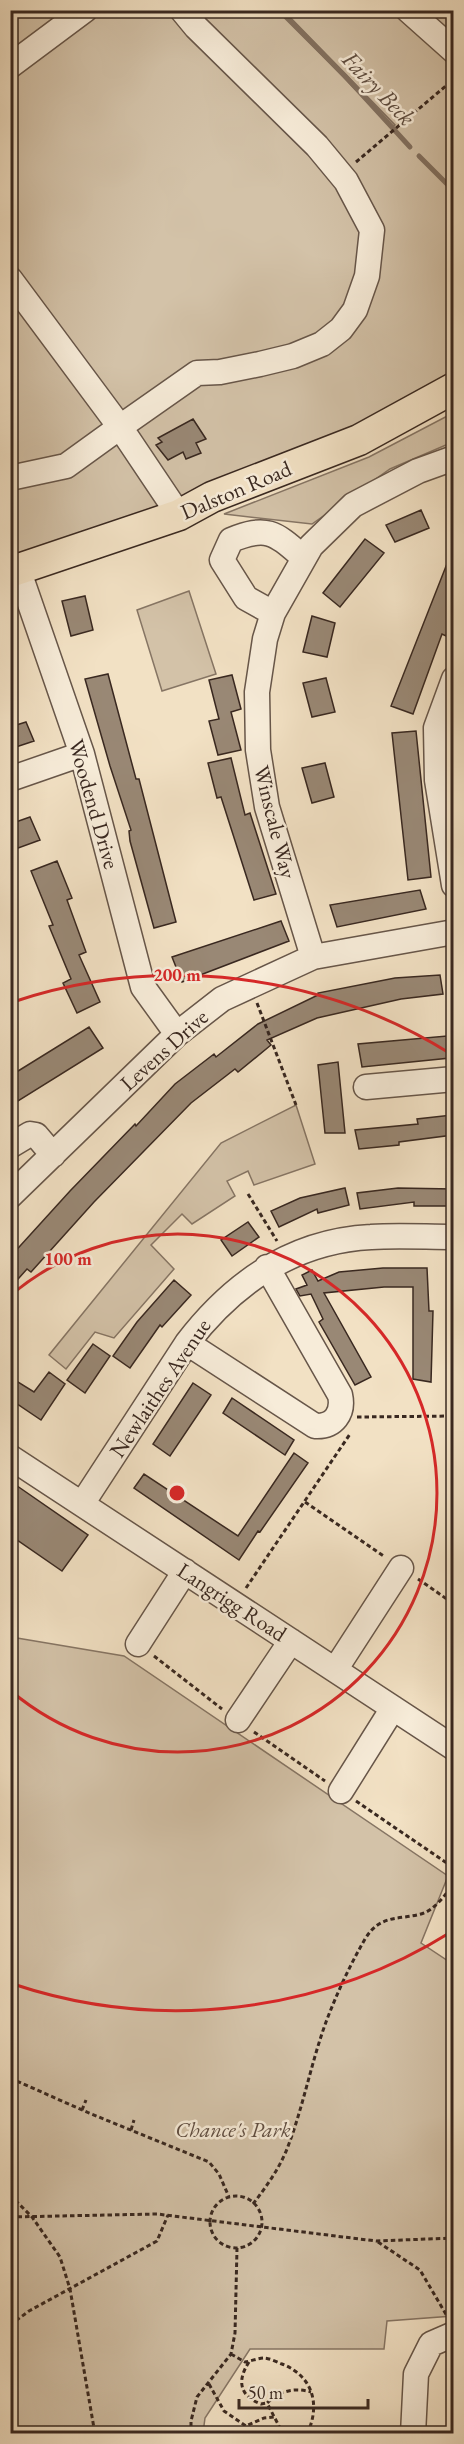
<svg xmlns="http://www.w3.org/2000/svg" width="464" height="2444" font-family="'EB Garamond',serif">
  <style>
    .green { fill: #d3c2a8; stroke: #867564; stroke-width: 1.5 }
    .water { fill: #b3a28c; stroke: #827161; stroke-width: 1.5 }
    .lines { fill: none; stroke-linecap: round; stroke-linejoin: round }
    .stream { stroke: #827161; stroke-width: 5 }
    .building { fill: #998875; stroke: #392820; stroke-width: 1.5 }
    .minor-casing { stroke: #675649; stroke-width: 27 }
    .major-casing { stroke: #392820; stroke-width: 33 }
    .path { stroke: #392820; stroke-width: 3; stroke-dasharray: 4.5 3; stroke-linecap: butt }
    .minor { stroke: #f7ecd9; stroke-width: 24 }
    .major { stroke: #f2e1c4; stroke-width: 30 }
    .ring { fill: none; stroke: #d62828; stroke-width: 3 }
    .labels { text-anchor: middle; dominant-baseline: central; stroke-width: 5; stroke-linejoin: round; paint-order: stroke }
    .street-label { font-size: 22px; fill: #392820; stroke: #f7ecd9 }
    .park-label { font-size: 22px; font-style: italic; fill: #604e42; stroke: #f7ecd9 }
    .water-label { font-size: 24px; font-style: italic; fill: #5e4d40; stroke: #f7ecd9 }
    .centre { fill: #d62828; stroke: #f7ecd9; stroke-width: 3 }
    .ring-label { font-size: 18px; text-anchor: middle; font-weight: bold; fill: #d62828; stroke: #f7ecd9; stroke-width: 5; stroke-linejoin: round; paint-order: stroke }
  </style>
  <rect width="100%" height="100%" fill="#f2e1c4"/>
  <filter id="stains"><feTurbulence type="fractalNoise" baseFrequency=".00333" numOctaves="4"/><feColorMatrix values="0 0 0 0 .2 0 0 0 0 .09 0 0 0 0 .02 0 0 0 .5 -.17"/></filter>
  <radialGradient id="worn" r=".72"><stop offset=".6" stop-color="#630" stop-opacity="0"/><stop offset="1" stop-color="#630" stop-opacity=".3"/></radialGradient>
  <path class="green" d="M11,11H453V387L11,566Z
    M453,413V442L390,469L312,524L224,514L369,457Z
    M189,591L216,674L162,691L137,610Z
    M296,1105L315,1164L254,1185L248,1171L227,1181L235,1196L192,1224L182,1214L151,1245L174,1269L114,1338L95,1332L66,1369L49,1355L221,1143Z
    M11,1637L124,1656L448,1876L421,1943L454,1965L453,2316L387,2321L384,2349H250L205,2418L203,2433H11Z"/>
  <path class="water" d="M279,11H284L395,125L392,127Z"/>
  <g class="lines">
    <path class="stream" d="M279,10L345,76L410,147
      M419,156L454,191"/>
  </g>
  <path class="building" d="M193,419L206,439L196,443L201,453L186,459L183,452L168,460L156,445L162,442L158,438Z
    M421,510L429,528L395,542L386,525Z
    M365,539L384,553L340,607L323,593Z
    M452,551L453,614L446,636L442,634L413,714L391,706Z
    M85,596L93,630L71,636L62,601Z
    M312,616L335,623L327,657L303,652Z
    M108,674L136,779H139L176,922L154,928L130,841L129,831L131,830L110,766L85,679Z
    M232,675L241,709L231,712L241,750L218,755L209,721L219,719L209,680Z
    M326,678L335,712L312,717L303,683Z
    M26,722L34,741L10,749V727Z
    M416,731L431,877L408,880L392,733Z
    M231,758L245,815L250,813L276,894L254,900L221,797L217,798L208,763Z
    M325,763L334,797L312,803L302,768Z
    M30,817L40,840L10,851V824Z
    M57,861L72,898L67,900L86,952L79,955L100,1002L77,1013L63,983L71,979L49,926L53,925L31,871Z
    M420,890L426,909L337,927L330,905Z
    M281,921L289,941L182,982L172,957Z
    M440,975L443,994L401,999L317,1018L267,1040L271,1045L238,1072L235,1069L191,1103L94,1202L31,1272L27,1269L10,1288V1257L70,1191L135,1124L136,1126L175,1084L214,1054L216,1057L258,1024L318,995V993L395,978Z
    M89,1027L103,1048L10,1106V1076Z
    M447,1036L450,1058L362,1067L358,1044Z
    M338,1062L345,1133H325L318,1065Z
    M452,1115L453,1135L399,1142V1145L359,1149L355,1130L418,1124L417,1119Z
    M345,1188L349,1205L318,1213L317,1209L279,1227L271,1211L300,1198Z
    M398,1188L453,1189V1206H414V1202L360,1209L357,1193Z
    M248,1222L259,1237L232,1256L221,1240Z
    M383,1268H427L429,1311H433L431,1382L413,1379V1287H384L324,1293L371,1377L355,1385L319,1322L323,1319L311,1294L300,1296L296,1289L307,1285L302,1275L312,1270L318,1281L339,1272Z
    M174,1280L191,1295L162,1327L160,1325L130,1368L113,1356L137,1322Z
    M93,1344L110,1356L85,1393L67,1380Z
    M49,1372L65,1384L41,1420L10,1399V1377L34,1392Z
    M193,1383L211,1395L170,1456L153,1444Z
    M232,1398L294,1440L285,1455L223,1413Z
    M294,1453L308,1463L260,1532L258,1531L239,1560L134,1488L144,1474L238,1536Z
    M10,1481L88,1535L62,1571L10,1535Z"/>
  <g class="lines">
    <defs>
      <path id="minor" d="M408,10L454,51
        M10,66L85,10
        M10,279L120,427L197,373L220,372L260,364L293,356L322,344L341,329L355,310L367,276L372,230L346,181L317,146L196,27L182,10
        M10,478L66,466L120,427L179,515
        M18,569L82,754L143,987L177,1034
        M273,613L246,598L222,560L231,540C268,525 275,533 304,558
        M454,679L436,728L437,780L454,885
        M10,779L82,754
        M313,957L267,807L258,750L257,692L265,639L273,613L311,546L353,505L418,471L454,458
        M366,1087L454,1079
        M10,1146L30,1134L36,1135L53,1155
        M10,1196L177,1034L222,999L313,957L454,932
        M187,1343L315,1426C334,1427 344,1413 340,1395L267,1267
        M10,1457L454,1748
        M82,1504L187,1343C233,1283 293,1241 371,1237C398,1235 426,1237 454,1237
        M138,1644L185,1571
        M335,1670L401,1568
        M238,1720L291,1641
        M341,1791L393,1708
        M413,2434L416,2374L431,2344L454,2334"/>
      <path id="major" d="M10,572L179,515L212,497L359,440L454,388"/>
    </defs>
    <use href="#minor" class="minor-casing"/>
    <use href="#major" class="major-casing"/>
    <path class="path" d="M356,162L454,79
      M257,1003L296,1105
      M248,1194L277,1241
      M357,1417L454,1416
      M305,1502L385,1557
      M418,1579L454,1604
      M246,1588L350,1434
      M154,1656L222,1709
      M254,1732L325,1781
      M356,1801L454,1868
      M10,2078L89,2113L209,2162L219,2174L229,2197
      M82,2110L86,2100
      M131,2130L134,2120
      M10,2195L32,2217L60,2257L70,2289L95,2434
      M210 2222a26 26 0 1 1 52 0a26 26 0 1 1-52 0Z
      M253,2204C266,2187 279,2169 287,2149C303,2108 311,2063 326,2022C337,1993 350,1965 365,1939C380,1914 399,1920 421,1914C434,1911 447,1893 454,1883
      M10,2217L157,2214L376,2241L454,2238
      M378,2242L420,2270L447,2316
      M10,2325L29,2311L157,2241L168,2215
      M231,2354L245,2362C251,2361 259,2358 264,2358C269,2358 277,2362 282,2364C313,2376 321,2405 307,2434
      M249,2362C237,2380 239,2396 261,2404L267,2403
      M209,2384L224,2411L246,2426L264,2418L274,2417
      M191,2434V2421L197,2397L231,2354L235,2333L237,2248
      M287,2434L279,2426L267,2403C280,2391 294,2387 311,2392"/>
    <use href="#minor" class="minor"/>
    <use href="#major" class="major"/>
  </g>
  <g class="ring">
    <path d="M11 1295A259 259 0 1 1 11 1691"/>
    <path d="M451 1932A518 518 0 0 1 13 1984M13 1002A518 518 0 0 1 451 1054"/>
  </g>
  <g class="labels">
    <g class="street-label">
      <text transform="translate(236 490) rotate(-23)">Dalston Road</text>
      <text transform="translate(94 804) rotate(74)">Woodend Drive</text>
      <text transform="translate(275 822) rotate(76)">Winscale Way</text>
      <text transform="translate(164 1050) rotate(-42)">Levens Drive</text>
      <text transform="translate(160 1388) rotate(-56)">Newlaithes Avenue</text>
      <text transform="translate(232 1602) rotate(33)">Langrigg Road</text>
    </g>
    <g class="park-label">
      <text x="233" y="2129">Chance's Park</text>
    </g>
    <g class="water-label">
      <text transform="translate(379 88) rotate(46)">Fairy Beck</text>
    </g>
  </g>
  <circle cx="177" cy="1493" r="9" class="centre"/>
  <g class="ring-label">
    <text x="177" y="981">200 m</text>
    <text x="68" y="1265">100 m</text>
  </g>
  <rect width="464" height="2444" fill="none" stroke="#f2e1c4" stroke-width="36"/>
  <rect x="12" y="12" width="440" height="2420" fill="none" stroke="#392820" stroke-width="3"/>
  <rect x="18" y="18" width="428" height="2408" fill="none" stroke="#392820" stroke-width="1.5"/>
  <path d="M239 2399v9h129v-9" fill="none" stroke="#392820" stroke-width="3"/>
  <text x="248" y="2399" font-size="18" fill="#392820" stroke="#f7ecd9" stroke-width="4.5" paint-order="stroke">50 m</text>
  <rect width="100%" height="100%" filter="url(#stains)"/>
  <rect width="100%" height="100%" fill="url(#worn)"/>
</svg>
